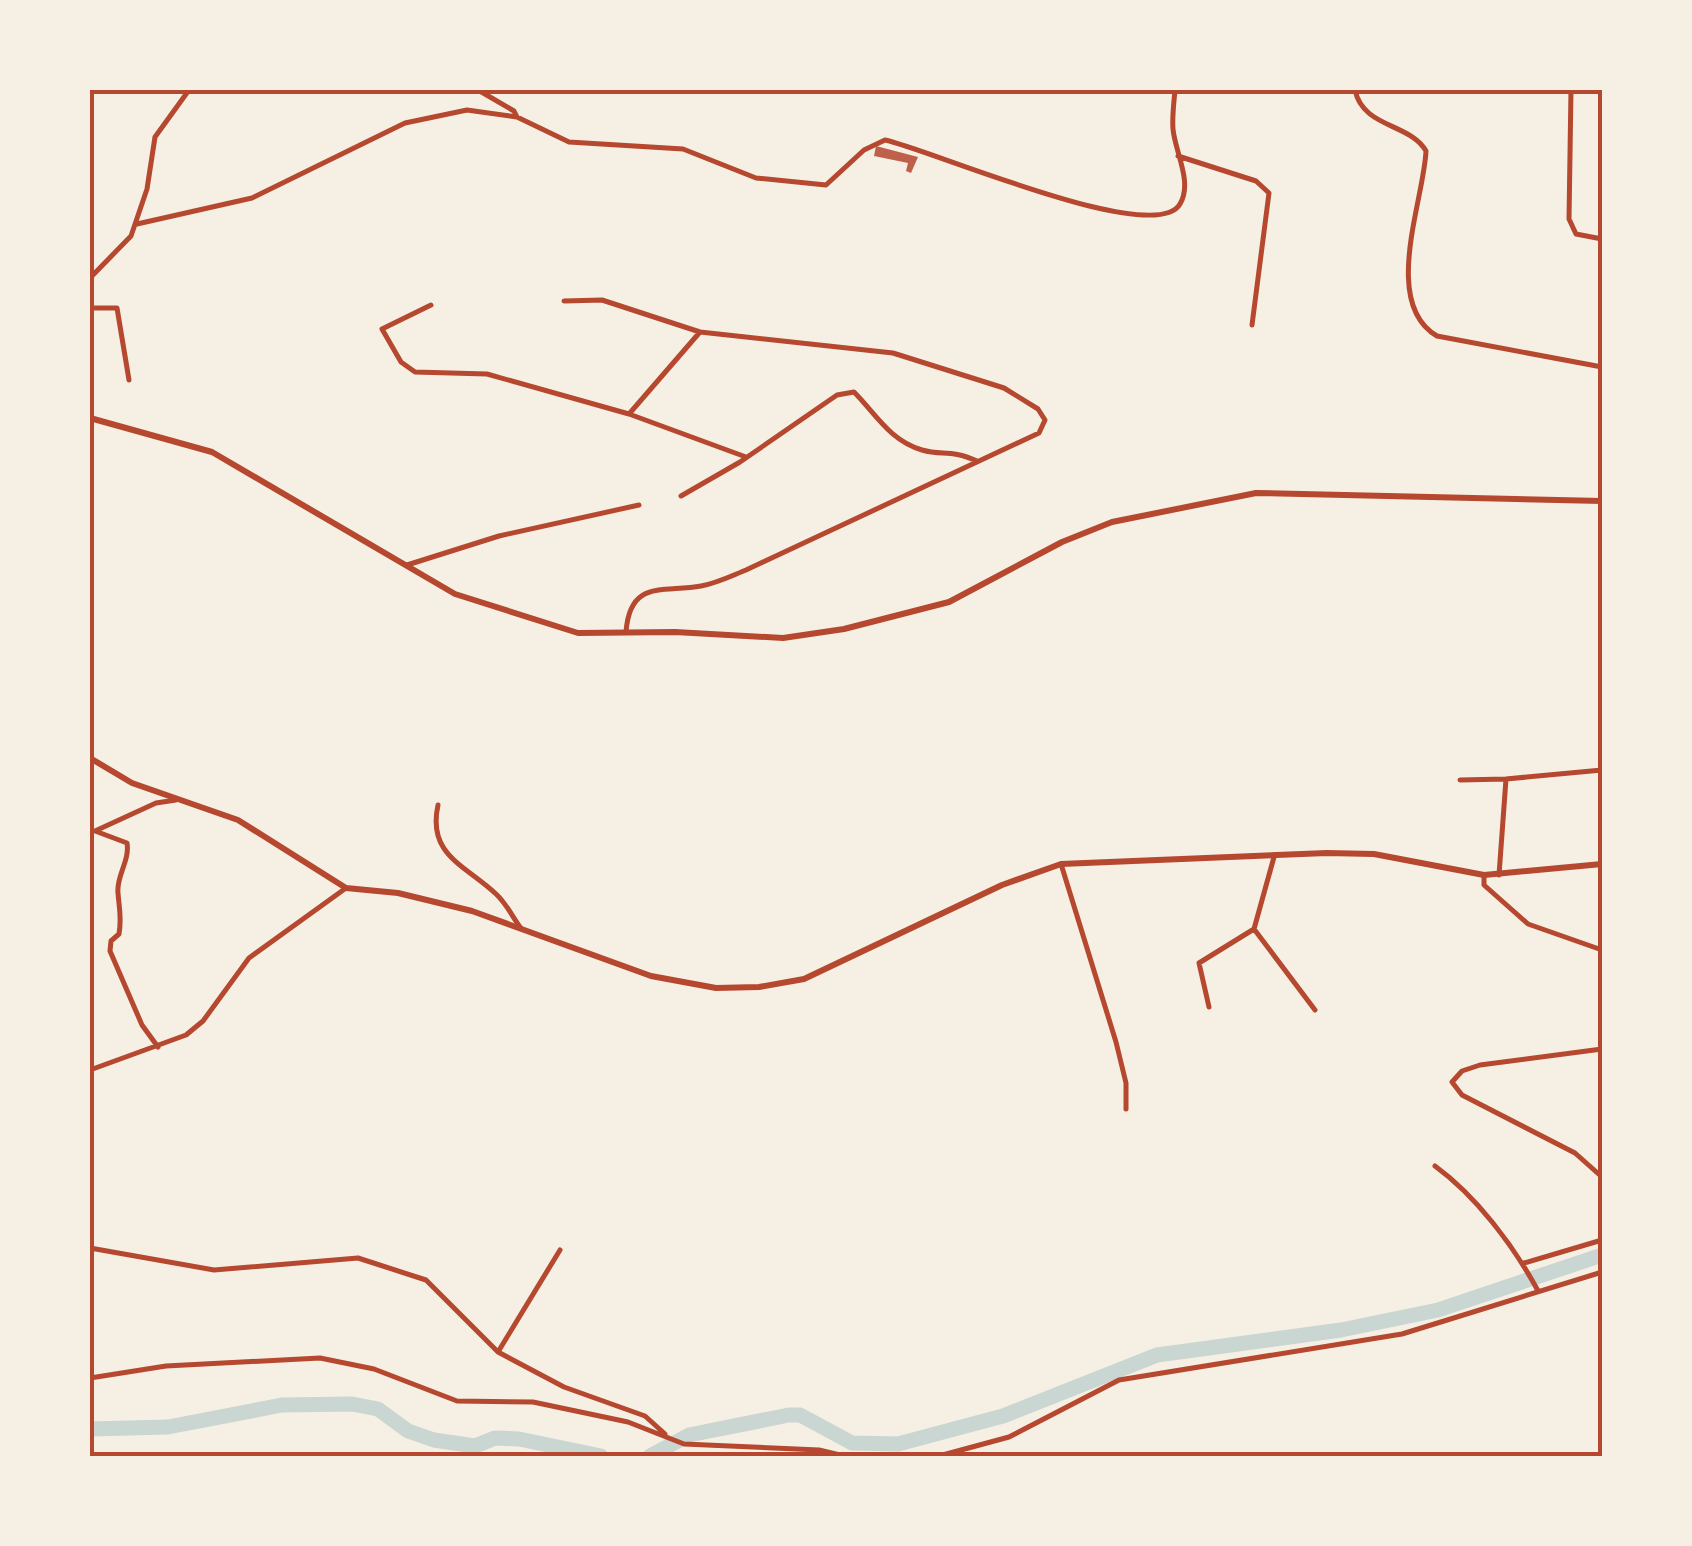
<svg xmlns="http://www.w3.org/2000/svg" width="1692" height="1546" font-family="Cabin,sans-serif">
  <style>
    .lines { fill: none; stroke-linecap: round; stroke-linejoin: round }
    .river { stroke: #c9d6d2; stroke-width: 15 }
    .building { fill: #bf614a }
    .minor { stroke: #b5482f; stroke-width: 5 }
    .tertiary { stroke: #b5482f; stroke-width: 6 }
    .neatline { fill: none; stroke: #b5482f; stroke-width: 4 }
  </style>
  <rect width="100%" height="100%" fill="#f6efe4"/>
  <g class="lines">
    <path class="river" d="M90,1429L168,1427L282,1405L352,1404L378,1409L408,1431L434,1440L475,1446L495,1438L519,1439L601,1456
      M650,1456L689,1435L789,1415H800L852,1443L898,1444L1003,1416L1157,1355L1341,1330L1438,1310L1602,1255"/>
  </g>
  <path class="building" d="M876,146L918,157L911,173L906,171L908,163L874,156Z"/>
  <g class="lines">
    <path class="minor" d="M478,90L514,111L517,117
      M1355,90C1363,128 1410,123 1426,151C1424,200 1381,303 1437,336L1602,367
      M1571,90L1569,219L1576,234L1602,239
      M1178,156L1256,181L1269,193L1252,325
      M137,224L252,198L405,123L467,110L517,117L569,142L683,149L756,178L826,185L864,150L885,140C929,149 1155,248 1180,204C1193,182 1175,152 1173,129C1172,116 1174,102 1175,90
      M90,278L131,236L147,189L155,137L189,90
      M564,301L602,300L700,332L893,353L1004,388L1038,409L1045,420L1039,433L746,570C731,576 717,583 701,586C663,593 630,579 626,632
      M431,305L382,329L401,362L415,372L487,374L629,414L700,332
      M90,308H117L129,380
      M629,414L746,457
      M681,496L740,462L837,395L854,392C875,413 890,441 922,450C943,456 950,449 977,461
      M407,565L499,536L639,505
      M1506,779L1602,770
      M1460,780L1506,779L1499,875
      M438,805C427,855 465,865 496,894C506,903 512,916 520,927
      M1274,857L1254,929L1315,1010
      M1061,864L1116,1042L1126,1083V1109
      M1484,875V885L1528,924L1602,950
      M1209,1007L1199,963L1254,929
      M158,1047L142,1025L110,951L111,941L119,934C122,917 119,908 118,893C116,876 130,861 127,843L95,831L156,803L176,800
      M1602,1049L1480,1065L1462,1071L1452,1082L1462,1095L1575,1153L1602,1177
      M90,1070L186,1035L203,1021L249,958L346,888
      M1435,1166C1476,1196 1513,1245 1537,1289
      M90,1248L214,1270L358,1258L426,1280L498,1352L560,1250
      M1524,1263L1602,1240
      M498,1352L564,1387L645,1416L665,1434
      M90,1378L166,1366L320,1358L374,1369L457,1401L533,1402L628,1422L684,1444L819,1450L844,1456
      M939,1456L1009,1437L1119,1380L1402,1334L1602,1272"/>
    <path class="tertiary" d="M90,418L212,452L455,594L578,633L675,632L783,638L844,629L949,602L1062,542L1112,522L1256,493L1602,501
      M90,758L132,783L238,820L346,888L398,893L472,911L651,976L716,988L759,987L804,979L1002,885L1061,864L1327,853L1374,854L1484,875L1602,864"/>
  </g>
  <rect width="1692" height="1546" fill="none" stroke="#f6efe4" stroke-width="185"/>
  <rect x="92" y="92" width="1508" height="1362" class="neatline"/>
</svg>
